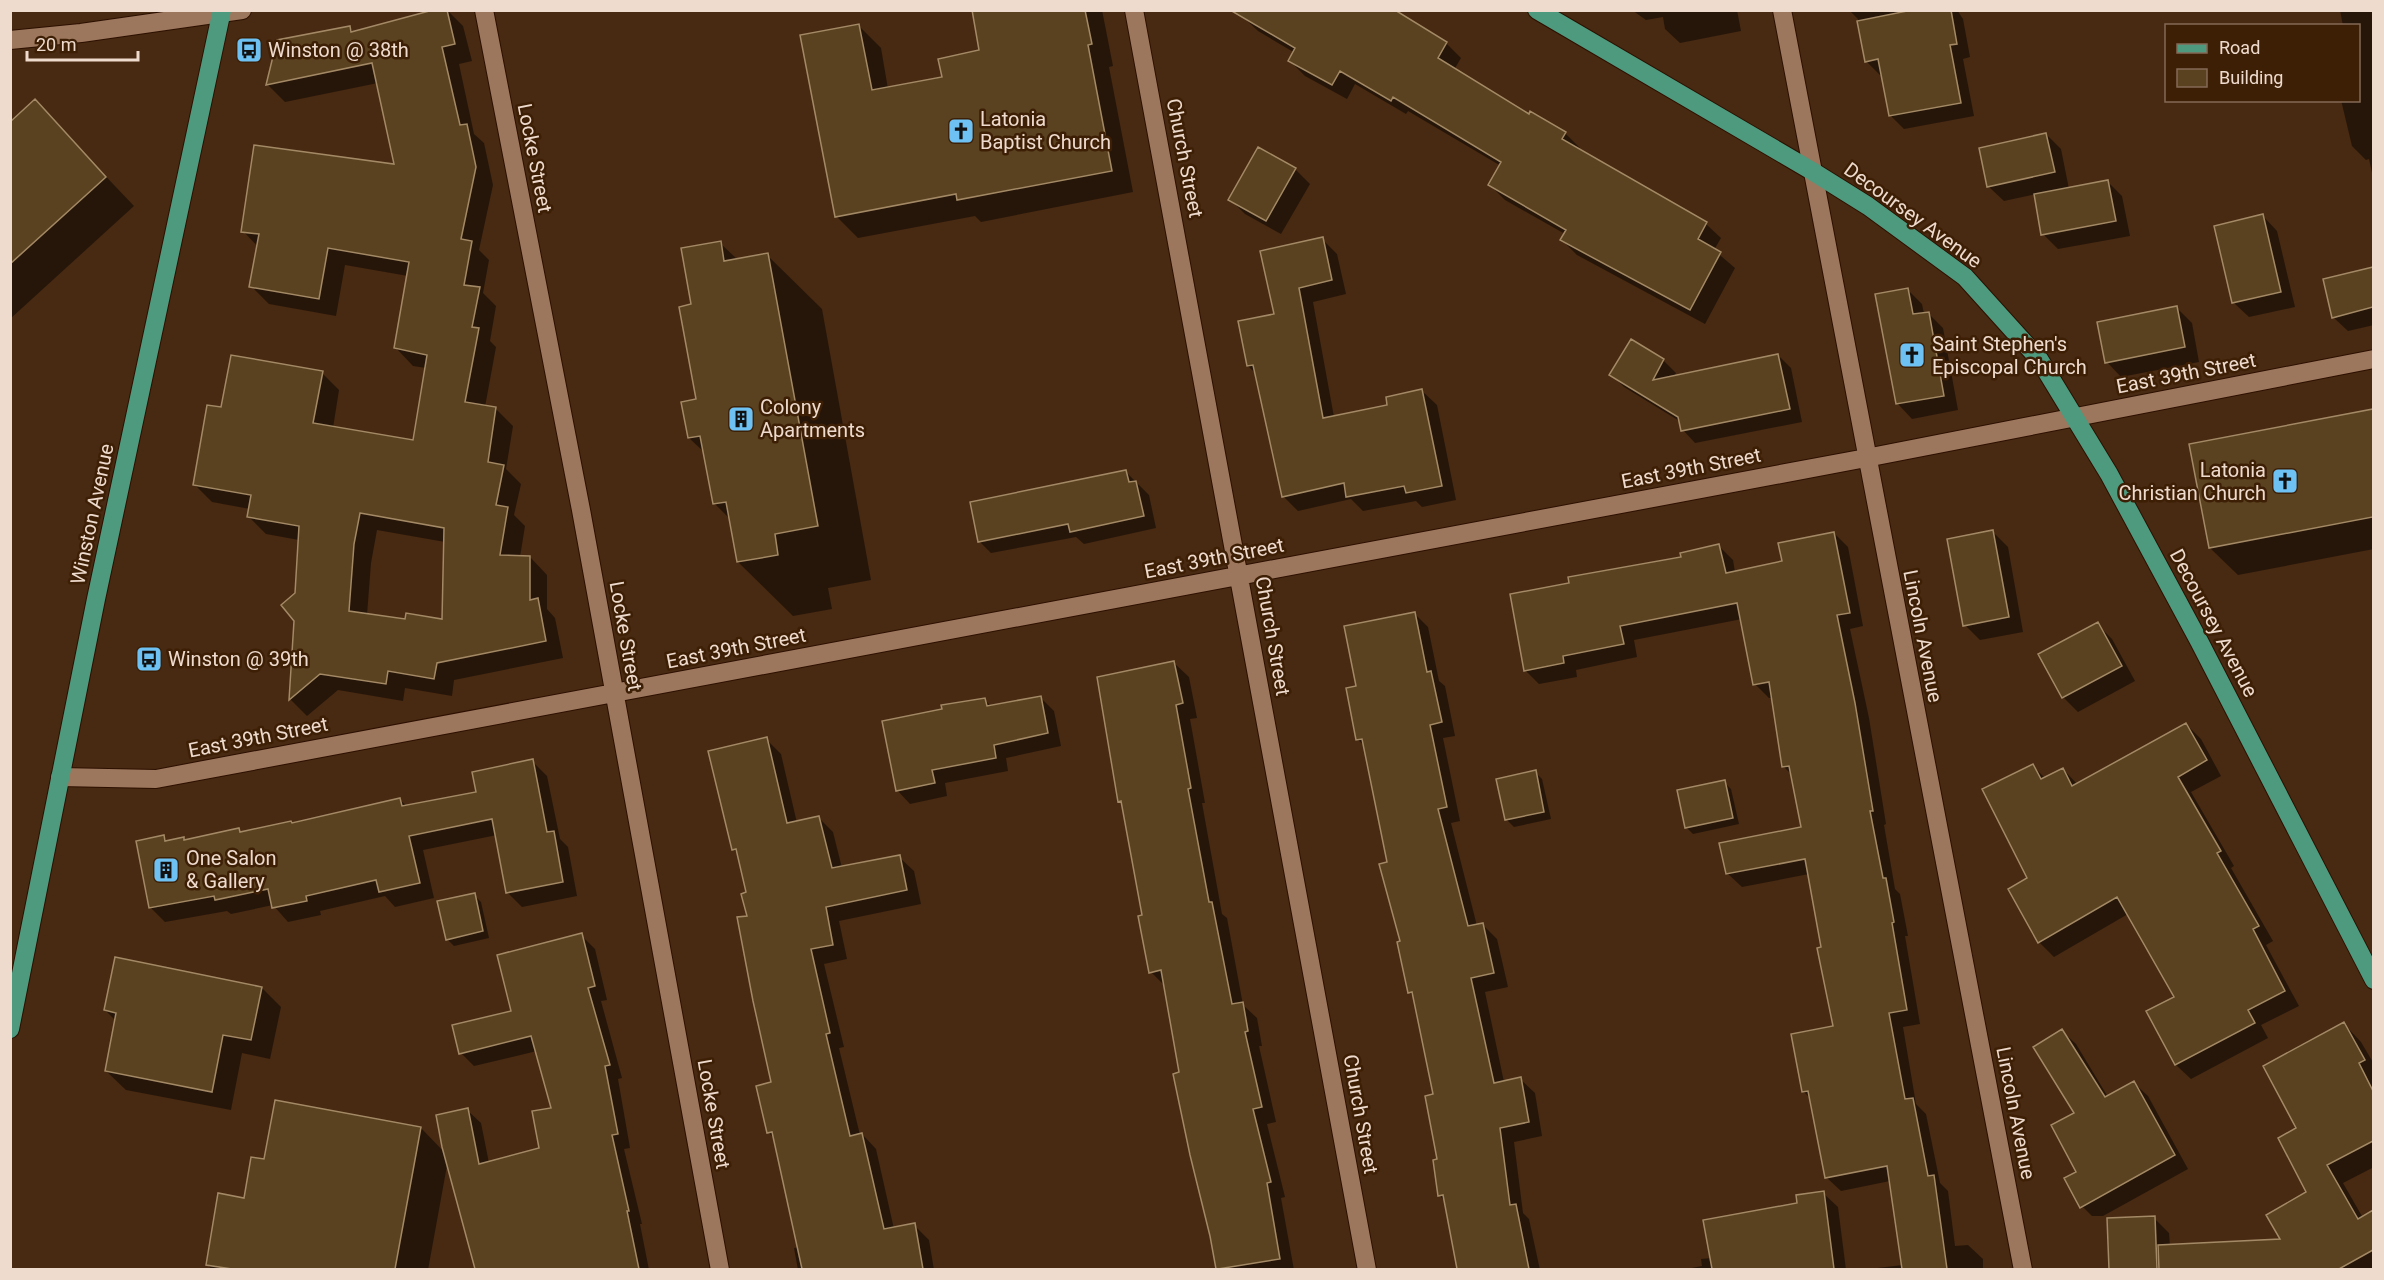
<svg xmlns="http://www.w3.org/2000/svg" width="2384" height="1280" font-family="Roboto,sans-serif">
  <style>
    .shadow { fill: #0007; fill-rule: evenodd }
    .building { fill: #5a4220; stroke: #a38965; stroke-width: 1.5; fill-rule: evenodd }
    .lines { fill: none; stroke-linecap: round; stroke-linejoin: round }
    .minor-casing { stroke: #2d1000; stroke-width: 20 }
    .major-casing { stroke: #2d1000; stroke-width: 20 }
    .minor { stroke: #9c775d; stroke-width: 18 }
    .major { stroke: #4d9a7f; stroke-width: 18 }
    .labels { text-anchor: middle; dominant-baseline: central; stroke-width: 5; stroke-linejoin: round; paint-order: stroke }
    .poi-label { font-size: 20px; fill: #efdbcd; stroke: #3d1f06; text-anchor: start }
    .street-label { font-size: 20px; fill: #efdbcd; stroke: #3d1f06 }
  </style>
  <rect width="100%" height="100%" fill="#482911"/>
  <path class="shadow" d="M447,10L463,26L472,61L459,64L474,134L484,143L493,185L479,250L489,260L483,293L496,306L490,341L496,347L485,407L495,408L513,426L506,469L521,484L514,515L525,526L520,557H530L547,575V609L555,618L563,658L454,680L452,696L405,688L403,701L338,690L307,716L290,699L299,540L266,534L248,516L250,509L212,502L195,485L223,409L322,373L339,390L333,428L414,442L426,368L413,366L396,348L408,276L345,265L336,316L269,304L251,286L258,247L243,231L396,166L378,83L285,102L268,85L278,42L349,27L354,33ZM377,530L445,542L444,620L406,621L367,615L371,563Z
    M973,10H1102L1113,66L1109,67L1133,192L981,222L975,216L858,238L836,216L859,26L881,48L888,89L943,78L981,51Z
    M1632,10H1737L1741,31L1680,43L1665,29L1663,17L1646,20Z
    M1849,10H1957L1963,19L1970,57L1963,59L1974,116L1904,129L1890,115L1883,75H1880L1866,61L1858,19Z
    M2340,10H2374V182L2369,159L2366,160L2352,146L2341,100H2358V26H2343Z
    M1243,17L1446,43L1461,58L1454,70L1529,116L1565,133L1580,148L1578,150L1706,224L1721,238L1714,250L1735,268L1705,324L1577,255L1562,240L1565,234L1505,200L1490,185L1501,166L1408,111L1406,114L1355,84L1347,99L1305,76L1290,61L1295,53L1258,31Z
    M35,102L134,206L10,319V124Z
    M2046,134L2061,149L2069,189L2108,182L2122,196L2130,236L2058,249L2043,234L2036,194L2004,201L1989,187Z
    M1295,169L1310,184L1281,234L1245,214L1230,199Z
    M2263,216L2277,231L2295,307L2249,317L2234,303Z
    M1322,239L1337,254L1346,294L1313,302L1334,417L1389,406L1422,391L1437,405L1456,500L1422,507L1416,501L1363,511L1351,499L1298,511L1283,496L1256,374L1248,366Z
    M720,243L738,260L767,255L822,309L871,580L828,588L832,609L793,616L738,562L731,520L714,503L705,453L689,438L698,400L693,305Z
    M2374,268V325L2348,331L2333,317L2325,280Z
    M1907,289L1922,304L1924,314L1928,313L1943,328L1958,410L1912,419L1898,404Z
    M2177,308L2192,323L2199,362L2121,377L2107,362Z
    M1778,355L1791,368L1802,422L1695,443L1683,430L1681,422L1624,387L1611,374L1663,360L1676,373L1674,377Z
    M2374,411V549L2238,575L2210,548L2191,446Z
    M1125,471L1149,495L1156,528L1084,544L1076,537L991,553L979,541Z
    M1993,532L2008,547L2023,632L1980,640L1965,625Z
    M1834,533L1848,547L1863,626L1850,629L1869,718L1886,824L1884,825L1895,889L1900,894L1908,936H1905L1920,1024L1903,1027L1916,1104L1926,1114L1940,1183L1948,1191L1955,1246L1968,1245L1983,1259V1270H1860L1903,1265L1890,1181L1841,1191L1826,1177L1812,1100L1803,1091L1834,1028L1809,874L1742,887L1727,873L1803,828L1792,775L1784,767L1773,698H1769L1755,684L1742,619L1634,640L1637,657L1576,670L1577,677L1539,684L1525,670L1571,584L1683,559L1719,546L1733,560L1735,572L1783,562Z
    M1414,613L1428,627L1439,681L1445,686L1455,736L1443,738L1460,821L1451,823L1477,926L1483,925L1497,939L1508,987L1485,992L1504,1082L1520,1079L1535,1093L1542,1136L1514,1142L1523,1213L1529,1219L1540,1270H1459L1446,1202L1439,1195L1434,1096L1414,997L1409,992L1388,863L1365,746L1357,739V687Z
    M2097,624L2112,639L2135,681L2078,712L2063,697L2040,655Z
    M1174,663L1189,677L1197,718L1190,719L1205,803H1202L1222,914L1227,918L1243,1005L1257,1018L1262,1046H1259L1276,1122L1267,1124L1285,1197L1281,1198L1294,1270H1218L1175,1075L1181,1074L1165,986L1151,972L1144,917L1123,804L1120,801Z
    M1040,697L1054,711L1061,746L1006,758L1008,771L945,783L947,796L910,804L897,790L985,700L992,707Z
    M2186,724L2201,739L2221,776L2191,792L2234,866L2231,868L2273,941L2266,945L2299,1006L2261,1025L2268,1038L2191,1079L2176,1065V997L2128,914L2054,957L2039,942L2029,879L2033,766L2045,778L2063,769L2077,784Z
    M766,739L781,754L797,823L819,818L833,832L842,868L899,857L914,871L921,904L839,921L847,959L824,964L844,1047L839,1048L860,1135L862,1134L876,1149L894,1229L914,1225L929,1240L934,1270H798L794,1248L799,1247L775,1139L769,1133L773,1083L748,917V893L739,855L733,849Z
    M532,761L547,776L560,839L568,847L577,896L522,907L507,892L497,835L423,850L434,898L395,907L385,896L320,911L321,915L288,922L273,905L231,914L227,911L165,922L150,907L163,837L168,842L183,839L185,841L239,830L242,833L293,825L400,800L407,806L478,793Z
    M1535,772L1542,779L1551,819L1514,827L1507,820L1498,780Z
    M1724,782L1731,789L1739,824L1693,834L1686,827Z
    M474,895L481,902L489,938L454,946L447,939Z
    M581,935L595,949L607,1000L601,1001L622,1078L618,1079L630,1148L624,1149L642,1224H640L649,1270H513L503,1223L448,1160L428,1270H212L207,1264L265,1161L421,1128L447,1155L467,1110L481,1123L489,1163L541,1149L552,1109L537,1051L474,1066L461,1053L513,1012Z
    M262,988L281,1007L270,1059L242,1053L231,1110L126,1090L106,1071L116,1021L105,1010Z
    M2344,1024L2361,1042L2374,1064V1167L2343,1183L2363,1218L2374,1212V1270H2299L2268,1215L2308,1192L2298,1129Z
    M2062,1031L2076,1044L2108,1097L2134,1083L2148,1096L2188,1169L2103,1216H2092L2078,1202L2077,1113Z
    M1823,1193L1838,1207L1846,1270H1681L1702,1266L1701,1259L1712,1258L1798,1204Z
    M2154,1218L2169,1233L2170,1246L2275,1256V1270H2110L2108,1220Z"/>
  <path class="building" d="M433,10H447L455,44L442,47L460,125L467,124L476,167L461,239L472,241L464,285L480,287L472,327L479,328L465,402L496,407L488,462L504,465L496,505L508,507L500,555L530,556V600L538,598L546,641L437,663L434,679L388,671L386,684L320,674L289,700L294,621L281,605L295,593L299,526L247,517L251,495L193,485L207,405L221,407L231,355L323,371L313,423L413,440L427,355L394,348L409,262L328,248L319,299L249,287L259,234L241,232L254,145L394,164L372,63L266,85L277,40L350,26L351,32ZM360,513L444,528L442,619L406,613L405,619L349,611L354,544Z
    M972,10H1085L1092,44L1088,45L1112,171L957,200L956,194L835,217L800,35L859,24L872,90L942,77L938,59L979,50Z
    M1230,10H1395L1447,42L1438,58L1529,114L1530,111L1566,132L1562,139L1707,222L1698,239L1721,252L1690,310L1560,240L1566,230L1488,185L1501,162L1393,97L1391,101L1340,71L1332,85L1288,61L1295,48Z
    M1912,10H1951L1957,44L1950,45L1961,103L1889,116L1878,59L1865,62L1857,21Z
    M35,99L106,177L10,264V122Z
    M2046,133L2055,172L1987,187L1979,148Z
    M1258,147L1296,168L1266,221L1228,200Z
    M2108,180L2116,221L2041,235L2034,194Z
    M2263,214L2281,292L2232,303L2214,226Z
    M1323,237L1332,280L1299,288L1323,418L1387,405L1386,397L1422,389L1442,486L1406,493L1404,486L1346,497L1344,483L1282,497L1253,365L1247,366L1238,321L1274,314L1260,251Z
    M721,241L724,261L768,253L818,526L775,534L778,555L737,562L726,502L713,504L700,436L688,438L681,402L696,399L679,307L691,304L681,248Z
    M2373,267V307L2332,318L2323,279Z
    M1908,288L1913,314L1929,312L1944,396L1896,404L1875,294Z
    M2177,306L2185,347L2105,363L2097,322Z
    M1631,339L1664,359L1653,380L1778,354L1790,409L1681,431L1678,417L1609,375Z
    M2373,409V517L2209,548L2189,444Z
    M1126,470L1129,482L1136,481L1144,516L1070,532L1068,524L978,542L970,502Z
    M1993,530L2009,617L1963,626L1947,539Z
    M1834,532L1850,613L1837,615L1855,703L1873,811H1870L1883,878H1886L1894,922L1892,923L1907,1010L1889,1013L1905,1099L1913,1098L1928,1176L1934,1175L1947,1269H1902L1887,1166L1825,1178L1808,1091L1802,1092L1791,1034L1833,1026L1817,948L1821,947L1805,859L1726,874L1719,843L1801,827L1789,766L1782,767L1769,682L1753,685L1737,603L1620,626L1624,644L1563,656L1564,663L1524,671L1510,594L1569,583L1568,577L1681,557L1680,553L1719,544L1726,573L1782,561L1778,543Z
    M1415,612L1427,672L1431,671L1442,722L1430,725L1447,807L1438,809L1468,926L1483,923L1494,973L1471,978L1494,1083L1521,1077L1529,1122L1500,1128L1510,1205L1516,1204L1529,1269H1457L1443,1195L1438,1196L1433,1160L1437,1159L1425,1096L1433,1094L1412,992L1408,993L1397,942L1400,941L1379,864L1387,862L1362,739L1356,740L1346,688L1356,686L1344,626Z
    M2098,622L2122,666L2062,698L2038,654Z
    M1174,661L1183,703L1176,705L1191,788L1188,789L1209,902H1212L1232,1004L1243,1002L1248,1031L1245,1032L1262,1107L1253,1109L1271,1182L1267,1183L1280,1259L1218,1269H1216L1210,1236L1190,1155L1173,1074L1179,1072L1161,970L1149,973L1138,916L1142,915L1121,801L1118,802L1097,677Z
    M1041,696L1048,733L994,745L996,758L932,770L935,783L896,791L882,721L942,709L941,705L985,698L987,706Z
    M2186,723L2207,760L2178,777L2221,851L2217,853L2259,926L2253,929L2285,991L2248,1010L2255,1023L2175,1065L2146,1011L2174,997L2117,897L2038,943L2008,889L2027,878L1982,789L2033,764L2041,779L2063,768L2072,786Z
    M767,737L787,823L819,816L832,868L900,855L907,890L826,907L833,945L811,949L830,1033L826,1034L850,1136L862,1133L884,1229L915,1223L923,1269H802L772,1132L767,1133L756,1086L771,1082L753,1001L737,917L747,916L741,894L746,892L736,849L732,850L708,751Z
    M533,759L547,832L554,831L563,882L506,893L492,819L409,836L420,883L379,892L376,880L306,896L307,901L272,908L268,889L215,900L214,896L149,908L136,841L164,835L165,841L184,837V840L239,828L240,832L291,821L292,823L400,798L402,806L476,792L472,772Z
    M1536,770L1544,812L1505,820L1496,779Z
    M1725,780L1733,818L1685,828L1677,790Z
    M475,893L483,931L446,940L437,901Z
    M582,933L595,986L588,988L610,1065L605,1066L618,1134L612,1135L629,1211H627L639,1269H475L442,1147L436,1115L468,1108L479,1164L539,1148L532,1111L551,1108L531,1036L459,1054L452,1025L511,1011L497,955Z
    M115,957L262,987L251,1040L223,1035L212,1092L105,1071L116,1013L104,1010Z
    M2344,1022L2365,1060L2359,1063L2373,1091V1141L2327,1165L2358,1219L2373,1210V1250L2339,1269H2159L2158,1245L2280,1239L2266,1215L2306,1192L2278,1138L2296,1128L2263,1066Z
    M2062,1029L2105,1097L2134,1081L2175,1155L2080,1208L2064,1178L2076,1172L2051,1125L2074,1113L2033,1047Z
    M275,1100L421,1127L395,1269H232L206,1265L218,1193L244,1198L251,1157L264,1159Z
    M1824,1191L1834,1269H1712L1703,1220L1797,1203L1796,1195Z
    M2155,1216L2157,1269H2109L2107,1218Z"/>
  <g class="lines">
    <defs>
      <path id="minor" d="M484,10L581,510L720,1270
        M1134,10L1367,1270
        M1782,10L2023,1270
        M10,40L81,33L242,10
        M60,777L156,779L1866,458L2374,359"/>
      <path id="major" d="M1537,10L1812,171L1868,206L1965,277L2039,359L2109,474L2199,641L2374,980
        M10,1029L96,599L222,10"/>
    </defs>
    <use href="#minor" class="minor-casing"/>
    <use href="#major" class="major-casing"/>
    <use href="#minor" class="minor"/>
    <use href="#major" class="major"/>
  </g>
  <defs>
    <symbol id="bus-square" viewBox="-11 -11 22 22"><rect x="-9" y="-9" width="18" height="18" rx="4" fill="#6dc2f3" stroke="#3d1f06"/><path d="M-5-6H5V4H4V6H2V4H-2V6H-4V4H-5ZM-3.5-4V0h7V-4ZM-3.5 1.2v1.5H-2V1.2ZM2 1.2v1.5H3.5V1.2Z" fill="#111"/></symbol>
    <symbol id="church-square" viewBox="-11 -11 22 22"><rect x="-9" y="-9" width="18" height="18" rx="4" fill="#6dc2f3" stroke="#3d1f06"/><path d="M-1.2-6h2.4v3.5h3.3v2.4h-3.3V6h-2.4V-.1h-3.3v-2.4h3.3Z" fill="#111"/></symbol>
    <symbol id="building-square" viewBox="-11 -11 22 22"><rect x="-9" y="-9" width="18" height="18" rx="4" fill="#6dc2f3" stroke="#3d1f06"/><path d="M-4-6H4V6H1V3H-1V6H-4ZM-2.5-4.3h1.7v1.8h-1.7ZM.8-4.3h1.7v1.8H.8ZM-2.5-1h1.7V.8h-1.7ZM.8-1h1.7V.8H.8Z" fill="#111"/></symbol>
  </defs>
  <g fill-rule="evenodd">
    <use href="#bus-square" x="234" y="35" width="30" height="30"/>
    <use href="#church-square" x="946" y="116" width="30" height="30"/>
    <use href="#church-square" x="1897" y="340" width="30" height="30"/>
    <use href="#building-square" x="726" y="404" width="30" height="30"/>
    <use href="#church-square" x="2270" y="466" width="30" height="30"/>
    <use href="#bus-square" x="134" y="644" width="30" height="30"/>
    <use href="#building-square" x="151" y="855" width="30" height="30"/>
  </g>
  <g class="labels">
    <g class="poi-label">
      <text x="268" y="50">Winston @ 38th</text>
      <text x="980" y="119">Latonia<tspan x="980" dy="23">Baptist Church</tspan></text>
      <text x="1932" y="344">Saint Stephen's<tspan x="1932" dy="23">Episcopal Church</tspan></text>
      <text x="760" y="407">Colony<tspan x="760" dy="23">Apartments</tspan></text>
      <text x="2266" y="470" text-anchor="end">Latonia<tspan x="2266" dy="23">Christian Church</tspan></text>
      <text x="168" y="659">Winston @ 39th</text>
      <text x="186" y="858">One Salon<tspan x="186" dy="23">&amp; Gallery</tspan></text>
    </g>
    <g class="street-label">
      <text transform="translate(535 158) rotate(79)">Locke Street</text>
      <text transform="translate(1185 158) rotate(79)">Church Street</text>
      <text transform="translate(1913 215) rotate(36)">Decoursey Avenue</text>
      <text transform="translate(2186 373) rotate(-11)">East 39th Street</text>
      <text transform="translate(1691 468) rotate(-11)">East 39th Street</text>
      <text transform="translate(92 514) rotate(-78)">Winston Avenue</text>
      <text transform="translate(1214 558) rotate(-11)">East 39th Street</text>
      <text transform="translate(2214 623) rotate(62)">Decoursey Avenue</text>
      <text transform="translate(626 636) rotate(80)">Locke Street</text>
      <text transform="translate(1273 636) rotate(80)">Church Street</text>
      <text transform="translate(1923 636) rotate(79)">Lincoln Avenue</text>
      <text transform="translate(736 648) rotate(-11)">East 39th Street</text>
      <text transform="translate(258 737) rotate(-11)">East 39th Street</text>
      <text transform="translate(2016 1113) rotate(79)">Lincoln Avenue</text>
      <text transform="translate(714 1114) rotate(80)">Locke Street</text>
      <text transform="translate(1361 1114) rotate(80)">Church Street</text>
    </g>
  </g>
  <rect width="2384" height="1280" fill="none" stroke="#efdbcd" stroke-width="24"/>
  <rect x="2165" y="24" width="195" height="78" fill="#3d1f06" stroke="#846a56" stroke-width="1.5"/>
  <rect x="2177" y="44" width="30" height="9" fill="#4d9a7f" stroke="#846a56" stroke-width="1.5"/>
  <text x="2219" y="54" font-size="18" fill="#efdbcd">Road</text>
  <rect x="2177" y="69" width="30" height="18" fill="#5a4220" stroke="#846a56" stroke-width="1.5"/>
  <text x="2219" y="84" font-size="18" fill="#efdbcd">Building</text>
  <path d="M27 51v9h111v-9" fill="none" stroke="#efdbcd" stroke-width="3"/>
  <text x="36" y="51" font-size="18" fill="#efdbcd" stroke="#3d1f06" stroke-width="4.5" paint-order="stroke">20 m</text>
</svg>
